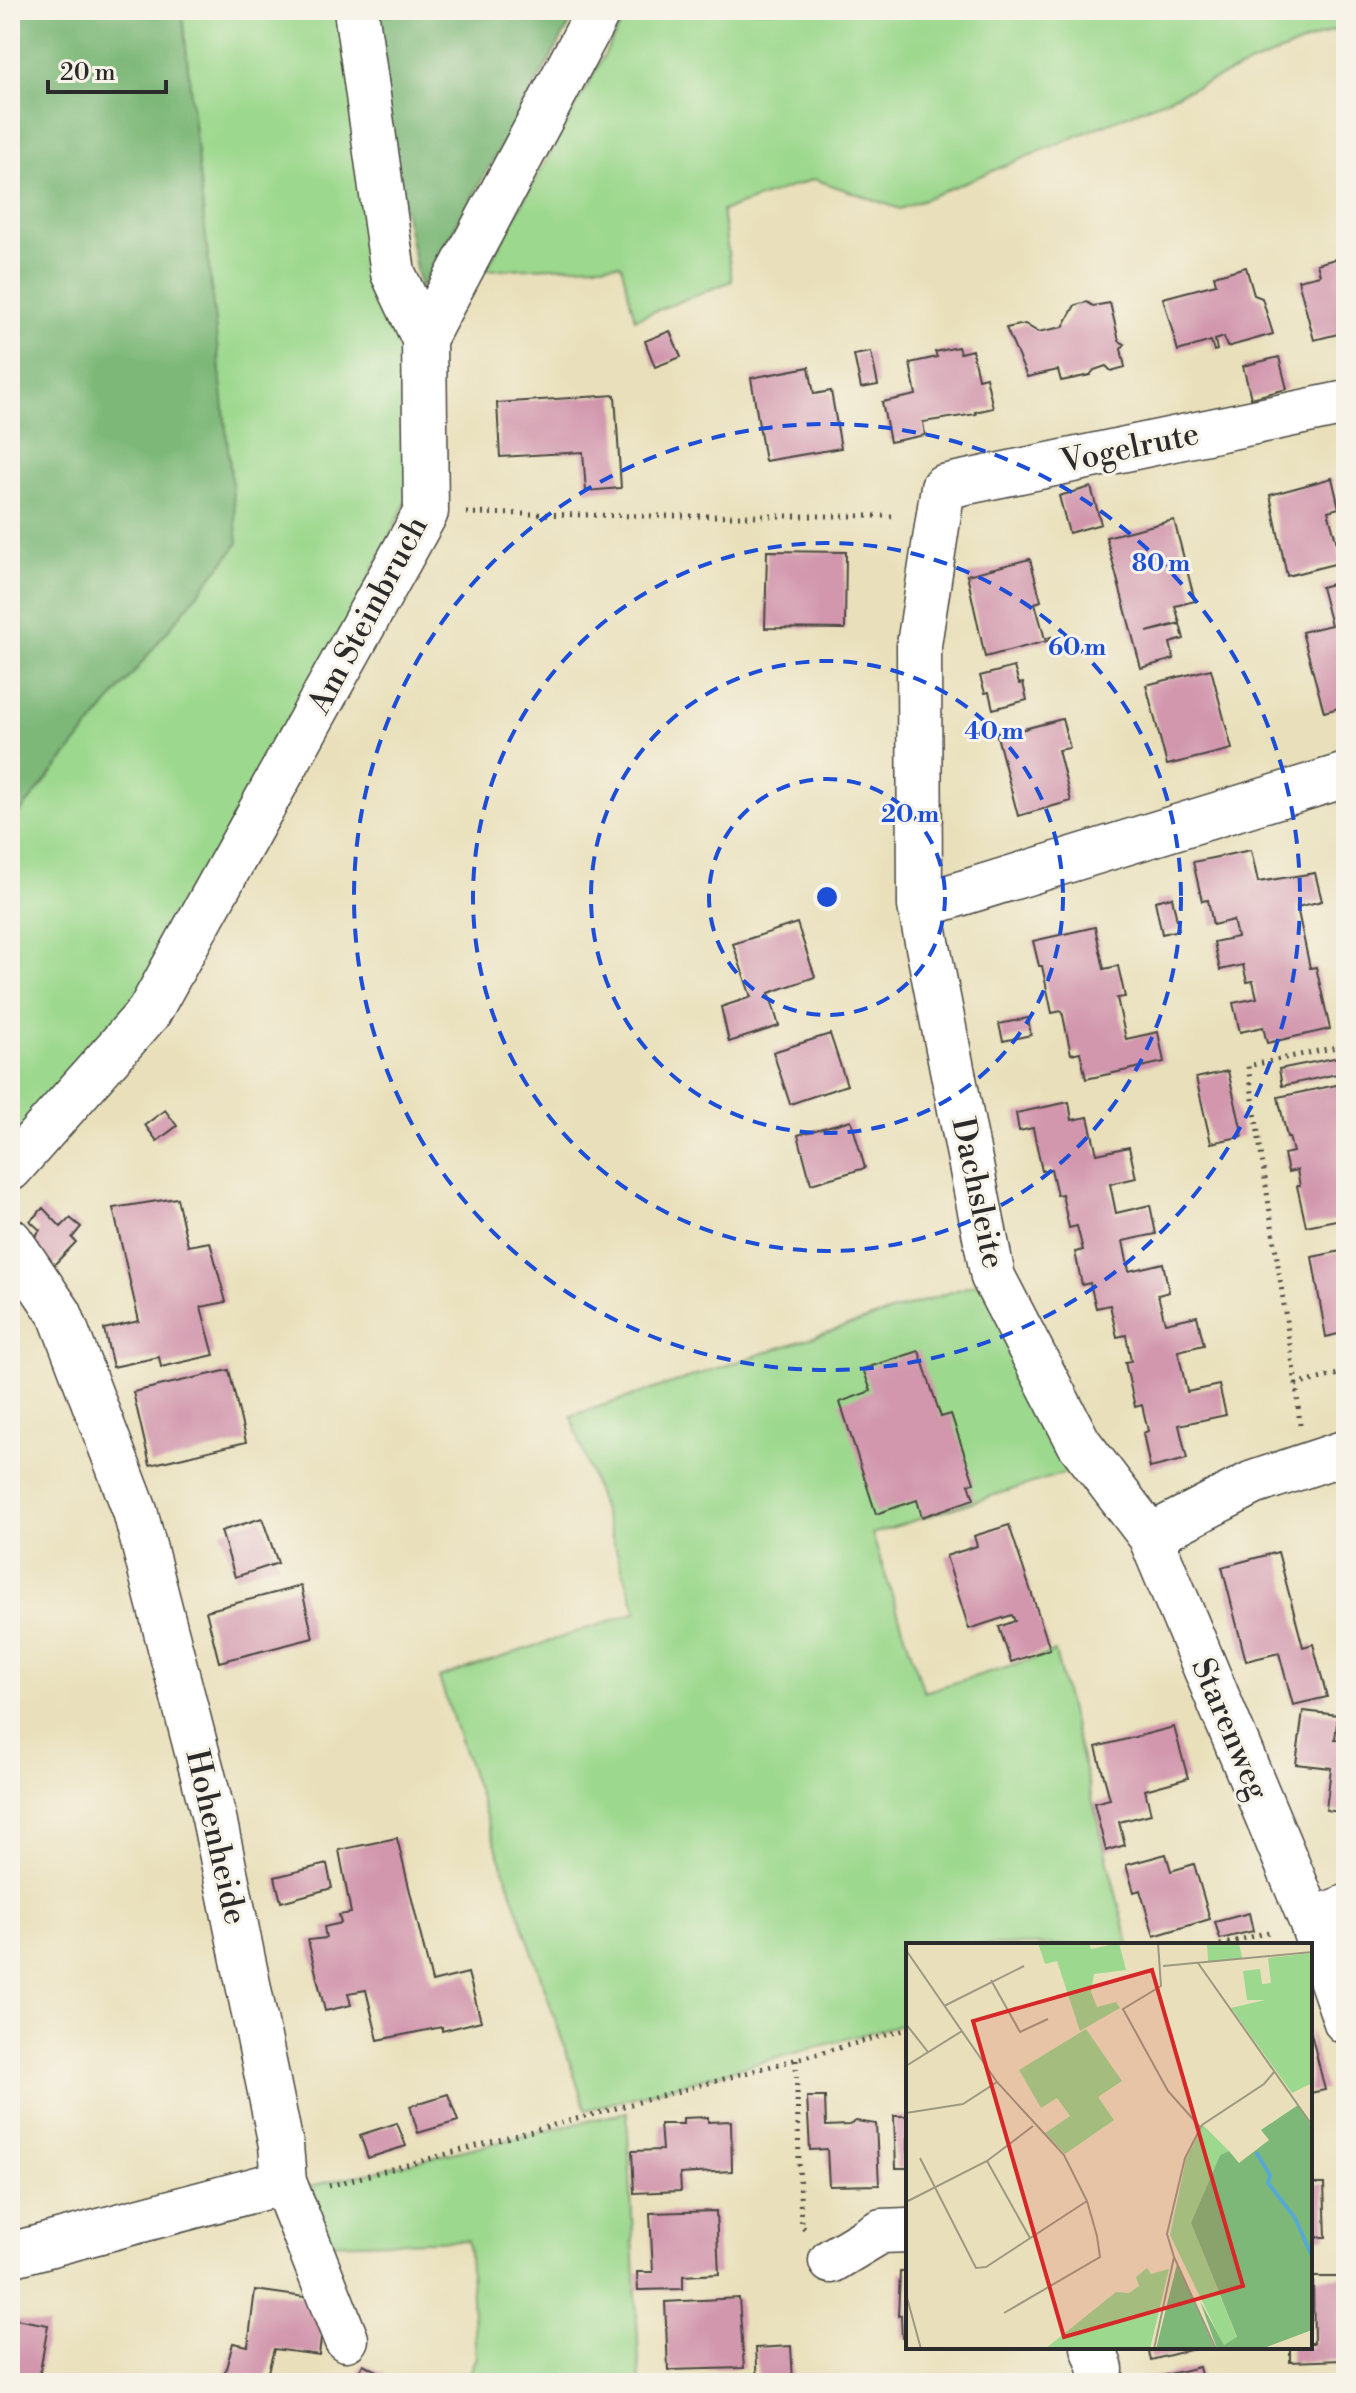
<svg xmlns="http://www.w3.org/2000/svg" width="1356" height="2393" font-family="'Libre Bodoni',serif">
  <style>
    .green { fill: #9cd88d; stroke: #64825c; stroke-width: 2 }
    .forest { fill: #7db878; stroke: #547252; stroke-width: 2 }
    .building { fill: #d297ad }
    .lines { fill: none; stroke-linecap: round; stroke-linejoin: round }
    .minor-casing { stroke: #484641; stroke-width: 47 }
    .path { stroke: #484641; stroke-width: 5; stroke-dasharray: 2 6; stroke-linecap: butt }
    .minor { stroke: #fff; stroke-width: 44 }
    .ring { fill: none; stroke: #1d4ed8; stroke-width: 4; stroke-dasharray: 14 10 }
    .labels { text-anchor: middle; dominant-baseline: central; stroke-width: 6; stroke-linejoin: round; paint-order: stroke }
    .street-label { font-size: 32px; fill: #2b2b2b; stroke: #f7f3e8 }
    .inset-river { fill: none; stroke: #57a9d2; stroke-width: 4 }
    .inset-road { fill: none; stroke: #9d9881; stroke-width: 2 }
    .view { fill: #d62828; fill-opacity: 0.15; stroke: #d62828; stroke-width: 4 }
    .inset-edge { fill: none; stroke: #2b2b2b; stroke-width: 4 }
    .centre { fill: #1d4ed8; stroke: #f7f3e8; stroke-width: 4 }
    .ring-label { font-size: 24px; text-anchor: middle; font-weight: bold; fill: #1d4ed8; stroke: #f7f3e8; stroke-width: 6; stroke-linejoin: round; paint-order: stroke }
  </style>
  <rect width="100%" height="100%" fill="#f7f3e8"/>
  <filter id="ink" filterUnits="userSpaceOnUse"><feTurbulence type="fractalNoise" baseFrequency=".0125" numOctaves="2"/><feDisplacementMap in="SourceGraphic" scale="16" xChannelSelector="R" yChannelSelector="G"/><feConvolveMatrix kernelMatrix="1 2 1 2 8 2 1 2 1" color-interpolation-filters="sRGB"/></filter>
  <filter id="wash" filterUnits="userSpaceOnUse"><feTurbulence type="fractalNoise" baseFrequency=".006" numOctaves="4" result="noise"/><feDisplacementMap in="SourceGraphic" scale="32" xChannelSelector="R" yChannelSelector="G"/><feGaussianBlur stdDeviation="1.8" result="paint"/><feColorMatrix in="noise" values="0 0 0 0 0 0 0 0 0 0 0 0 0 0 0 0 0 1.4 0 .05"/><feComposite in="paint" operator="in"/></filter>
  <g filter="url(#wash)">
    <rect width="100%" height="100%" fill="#e9e0bb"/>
    <path class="green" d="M182,10H344L376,268L407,363V499L284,756L146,1006L10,1159V825L238,544Z
      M629,10H1346V25L900,209L814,179L722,211L732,281L635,319L621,264L486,270Z
      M982,1282L1077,1469L872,1534L924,1692L1055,1652L1129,1945H908V2022L586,2110L439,1678L637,1612L571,1416Z
      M627,2112L640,2383H465L476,2357L468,2240L322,2244L302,2188Z"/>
    <path class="forest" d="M10,10H182L238,544L10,825Z
      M365,10H578L420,289Z"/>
    <g id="blocks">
      <path class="building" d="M1346,256V332L1314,340L1298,280L1320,275L1317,264Z
        M1246,267L1254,295L1262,298L1273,334L1227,347L1224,337L1215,340L1217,350L1214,351L1211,341L1178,351L1163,298L1216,284L1214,276Z
        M1087,302L1093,306L1110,303L1119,341L1125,344L1121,349L1125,367L1111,371L1106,366L1094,370L1090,375L1061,381L1058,370L1027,377L1006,328L1025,324L1038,332L1063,327L1075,305Z
        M670,331L681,357L655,367L645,341Z
        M958,347L960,353L972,350L978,379L986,377L993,408L975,412L976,414L923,422L925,435L890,442L882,402L916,395L910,363L937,357L935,352Z
        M871,352L878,385L861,388L854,355Z
        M1279,357L1287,389L1251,398L1243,366Z
        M809,367L814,394L831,391L841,448L765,461L751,378Z
        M615,395L621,488L586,491L583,452L500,457L497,403Z
        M1332,478L1339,508L1328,511L1342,562L1287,576L1270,495Z
        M1091,487L1101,524L1069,533L1059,496Z
        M1174,520L1195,601L1175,606L1180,623L1147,632L1180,624L1184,639L1170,643L1174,659L1141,668L1106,537Z
        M767,551L846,552L845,629L765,628Z
        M1030,559L1041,601L1035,603L1045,639L1051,637V640L985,657L967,575Z
        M1346,580V706L1324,712L1302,632L1331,625L1321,587Z
        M1014,667L1019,684L1023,683L1027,700L993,709L989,692L985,693L980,676Z
        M1211,669L1232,749L1167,765L1146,685Z
        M1062,719L1070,748L1058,750L1071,801L1018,816L997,736Z
        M1251,850L1258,882L1315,873L1322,901L1297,907L1310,968L1316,967L1330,1029L1267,1043L1263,1027L1240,1032L1233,1003L1257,998L1253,981L1247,982L1243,965L1220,970L1214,942L1237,937L1233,920L1213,925L1208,900L1202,901L1193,862Z
        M1172,897L1179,930L1162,934L1155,901Z
        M797,923L815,977L769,993L779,1026L729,1042L721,1007L751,997L733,944Z
        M1095,927L1104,969L1118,966L1125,997L1117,998L1126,1039L1158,1032L1164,1062L1086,1079L1080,1052L1071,1054L1062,1011L1052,1013L1042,966H1039L1033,941Z
        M1028,1018L1031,1035L1003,1041L999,1024Z
        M830,1034L847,1085L790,1104L773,1052Z
        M1344,1056L1346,1072L1282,1086L1279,1069Z
        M1228,1071L1243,1136L1211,1143L1196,1078Z
        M1346,1083V1218L1306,1226L1297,1186H1300L1297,1170L1288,1172L1284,1154L1293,1152L1289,1137H1287L1278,1097Z
        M1069,1102L1072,1120L1088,1117L1097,1154L1129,1147L1136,1178L1110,1184L1116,1213L1150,1205L1156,1234L1123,1241L1129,1271L1163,1263L1169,1292L1158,1295L1165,1323L1197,1316L1204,1345L1178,1351L1187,1392L1219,1385L1226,1415L1179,1425L1187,1459L1150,1468L1143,1433L1148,1431L1142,1405L1135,1407L1125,1362L1131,1361L1126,1335L1117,1337L1110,1305L1096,1308L1090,1283L1082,1285L1075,1252L1083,1250L1077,1226L1069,1228L1062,1194L1057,1195L1051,1169L1042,1171L1033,1128L1019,1131L1016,1113Z
        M165,1110L177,1126L157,1141L145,1125Z
        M851,1120L865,1168L811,1184L798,1135Z
        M177,1198L188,1246L210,1242L226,1302L201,1307L214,1355L161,1367L159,1357L113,1367L104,1329L139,1321L113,1208Z
        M43,1208L61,1227L70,1218L81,1227L72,1238L76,1242L53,1266L30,1243L40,1230L30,1221Z
        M1346,1250V1332L1326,1337L1312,1257Z
        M919,1351L941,1417L951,1414L974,1483L969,1484L974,1499L922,1517L917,1500L876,1514L840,1402L871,1391L863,1369Z
        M229,1370L246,1442L150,1465L133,1392Z
        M262,1518L278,1563L235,1577L221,1531Z
        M1009,1525L1050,1649L1011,1662L999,1627L1015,1621L1012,1615L969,1629L946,1556L977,1546L974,1536Z
        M1278,1552L1303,1647L1313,1644L1327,1697L1293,1705L1279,1653L1246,1661L1222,1567Z
        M301,1586L313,1638L219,1662L206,1611Z
        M1303,1711L1338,1715L1335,1739L1346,1741V1813L1326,1810L1331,1768L1296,1764Z
        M1174,1727L1188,1778L1145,1790L1151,1814L1119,1822L1125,1845L1106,1851L1094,1803L1110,1799L1096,1747Z
        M397,1838L432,1982L468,1973L481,2021L442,2031V2027L378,2040L366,1990L348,1993L351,2005L325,2011L308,1940L326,1938L324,1927L341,1923L339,1915L351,1913L339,1850Z
        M1166,1854L1171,1871L1194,1864L1210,1919L1154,1936L1140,1890L1134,1892L1126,1865Z
        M327,1864L332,1888L281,1902L275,1877Z
        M1249,1913L1253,1931L1220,1939L1215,1922Z
        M1310,2029L1325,2090L1310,2093Z
        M448,2094L458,2121L418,2133L410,2106Z
        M807,2097H825L826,2126L849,2125L856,2121L876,2124L879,2185L829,2186L827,2149L810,2150Z
        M894,2116H908V2168H896Z
        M708,2117V2122L731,2121L732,2171L680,2174L681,2191L634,2193L632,2151L662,2150L660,2124H683V2118Z
        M397,2123L406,2146L368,2158L360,2135Z
        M1310,2184H1324L1326,2237H1310Z
        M716,2211L719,2274L683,2276V2289L638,2290L637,2272H653L650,2213Z
        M900,2272H908V2338H902L901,2315L898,2316Z
        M1313,2277H1346L1343,2360L1290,2362V2347H1310V2343H1314Z
        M255,2290L326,2300L319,2355L274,2349L265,2383H222L233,2343L248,2346Z
        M739,2298L744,2368L668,2370L665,2302Z
        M10,2318L48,2325L38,2383L10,2379Z
        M791,2346L793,2381L758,2383L756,2348Z
        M1148,2347H1197L1198,2348L1151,2360Z
        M363,2364L402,2383H354Z
        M1199,2367L1203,2383H1144V2380Z"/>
    </g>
  </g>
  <g filter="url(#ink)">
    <use href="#blocks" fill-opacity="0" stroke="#484641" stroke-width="2"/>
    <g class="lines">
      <defs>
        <path id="minor" d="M356,10L393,273L424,339
          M1346,403L943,487L919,645L920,906L993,1277L1079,1443L1150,1536L1311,1921L1346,2022
          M920,906L1346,775
          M10,1169L149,1012L426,512L424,339L599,10
          M10,1240L60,1314L135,1511L214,1818L281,2145L284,2182L346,2339
          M1150,1536L1253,1483L1346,1452
          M1311,1921L1346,1907
          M10,2255L284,2182
          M831,2261L881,2231L908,2230
          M1093,2347L1101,2369L1100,2383"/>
      </defs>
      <use href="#minor" class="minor-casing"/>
      <path class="path" d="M466,513L644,516H896
        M1296,1385L1248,1066L1346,1045
        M1300,1425L1296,1385L1346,1372
        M1220,1945L1273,1931
        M796,2060L801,2225L805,2229
        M329,2186L908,2029"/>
      <use href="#minor" class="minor"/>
    </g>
  </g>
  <g class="ring">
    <circle cx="827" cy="897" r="118"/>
    <circle cx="827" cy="897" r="236"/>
    <circle cx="827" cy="897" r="354"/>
    <circle cx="827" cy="897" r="473"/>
  </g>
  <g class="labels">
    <g class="street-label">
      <text transform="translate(1130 448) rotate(-12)">Vogelrute</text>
      <text transform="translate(368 615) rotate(-62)">Am Steinbruch</text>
      <text transform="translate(978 1193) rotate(78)">Dachsleite</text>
      <text transform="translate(1230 1729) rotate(67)">Starenweg</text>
      <text transform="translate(216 1837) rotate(77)">Hohenheide</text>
    </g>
  </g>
  <g transform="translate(906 1943)">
    <rect width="406" height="406" fill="#e9e0bb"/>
    <path d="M132,0H183L185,6L213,0L220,27L188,31L185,49L191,64L210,59L214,65L174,88L151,18L139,21ZM301,0H333L336,15L302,19ZM406,10V140L386,150L325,65L359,57H341L337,28L354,26L356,41L365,40L362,15ZM180,86L216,138L192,154L208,177L159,211L139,190L164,173L151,155L135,165L113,127ZM297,182L323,208L314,212L285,280L331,395L318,403L264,292L280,216ZM241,325L245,331L263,326L244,406H139L210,349L223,350L233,343L230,334Z" fill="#9cd88d"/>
    <path d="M392,162L406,184V387L355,406H311L294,358L318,402L331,394L285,280L314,212L323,208L333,220L363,197L355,187ZM271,321L309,406H250Z" fill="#7db878"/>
    <path class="inset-river" d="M350,209L364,232L362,240L389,275L406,313"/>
    <path class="inset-road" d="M252,0L255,43L217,66L262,148L294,184M0,7L91,139L158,212L181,258L191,293L194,314L98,370M292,20L406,182M257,23L406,9M85,37L114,89L142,76M38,63L118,23M0,81L22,109M0,123L56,88M0,170L57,161L91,139M14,215L70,325L80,324L181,258M81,218L124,295M0,259L81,218L127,183M268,314L310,406M0,351L15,406M248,406L268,314L261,291L279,215L296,182L358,141L369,128"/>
    <path class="view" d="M246,27L337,343L158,394L67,78Z"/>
    <rect width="406" height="406" class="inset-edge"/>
  </g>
  <circle cx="827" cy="897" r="12" class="centre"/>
  <g class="ring-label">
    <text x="1161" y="571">80 m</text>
    <text x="1077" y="655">60 m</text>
    <text x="994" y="739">40 m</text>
    <text x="910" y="822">20 m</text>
  </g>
  <rect width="1356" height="2393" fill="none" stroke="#f7f3e8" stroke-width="40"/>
  <path d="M48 80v12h118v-12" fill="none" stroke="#2b2b2b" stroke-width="4"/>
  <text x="60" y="80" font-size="24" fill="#2b2b2b" stroke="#f7f3e8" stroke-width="6" paint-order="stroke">20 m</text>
</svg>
